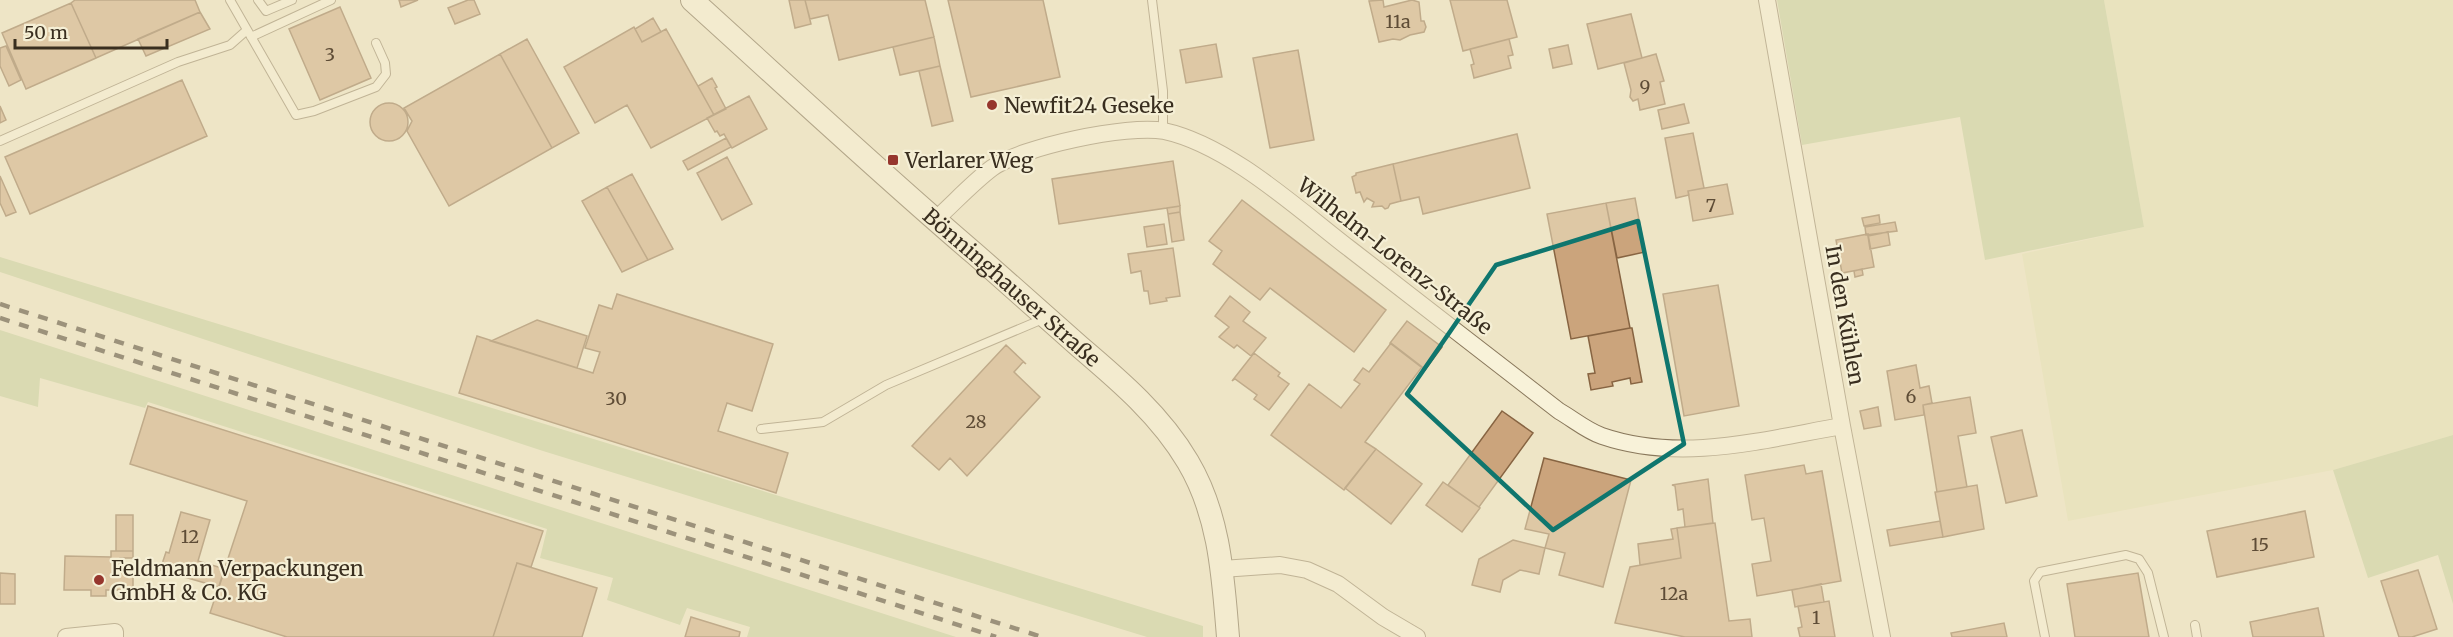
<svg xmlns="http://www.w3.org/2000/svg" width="2453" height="637" font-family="Merriweather,serif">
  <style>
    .farmland { fill: #e3e0b3 }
    .green { fill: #c1cc9a }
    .building { fill: #cba47c; stroke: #876442; stroke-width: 1.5 }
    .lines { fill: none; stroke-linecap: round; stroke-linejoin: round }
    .service-casing { stroke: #89785c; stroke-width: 10 }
    .minor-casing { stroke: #89785c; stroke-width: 18 }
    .secondary-casing { stroke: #6a593f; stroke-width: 24 }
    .service { stroke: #f8f2d9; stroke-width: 8 }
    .minor { stroke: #f8f2d9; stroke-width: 16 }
    .secondary { stroke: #f8f2d9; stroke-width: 22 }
    .rail { stroke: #392e1f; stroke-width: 4.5; stroke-dasharray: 10 10; stroke-linecap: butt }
    .marked { fill: none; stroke: #0f766e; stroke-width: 4.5; stroke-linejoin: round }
    .poi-dot { fill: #96362d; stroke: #f5efd5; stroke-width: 2 }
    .labels { text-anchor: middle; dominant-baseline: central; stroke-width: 4.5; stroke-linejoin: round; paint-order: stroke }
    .number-label { font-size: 18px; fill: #5e4c36 }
    .poi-label { font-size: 21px; fill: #392e1f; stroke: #f5efd5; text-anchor: start }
    .street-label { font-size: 21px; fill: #392e1f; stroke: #f5efd5 }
  </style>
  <rect width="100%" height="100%" fill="#eee5c6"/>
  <path class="farmland" d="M2104,0H2453V435L2333,470L2068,521L2022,254L2144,227Z"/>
  <path class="green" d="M1777,0H2104L2144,227L1985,260L1960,117L1802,145Z
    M0,257L1203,626V637H1147L543,451L0,272Z
    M0,330L956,637H747L750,627L687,608L680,625L607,600L613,578L540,558L547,529L148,402L145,408L40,378L38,407L0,396Z
    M2453,435V604L2438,555L2368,578L2333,470Z"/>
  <path class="building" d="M75,0H195L200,12L96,58L71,3Z
    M399,0H418L401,7Z
    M468,0H474L480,14L455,24L448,8Z
    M789,0H805L811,24L795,28Z
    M805,0H925L934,37L839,60L828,15L810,19Z
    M948,0H1043L1060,77L971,97Z
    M1383,0L1384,7L1412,0L1419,2L1421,21H1424L1426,27L1424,32L1410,35L1400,40L1393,39L1379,42L1369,1Z
    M1450,0H1507L1517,37L1463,51Z
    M71,3L96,58L26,89L2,33Z
    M340,7L371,78L320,100L289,29Z
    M200,12L210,29L146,56L138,39Z
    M1631,14L1642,58L1598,69L1587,24Z
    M653,18L661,32L642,42L635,29Z
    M634,27L642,42L666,29L714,115L651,148L627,105L595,123L564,67Z
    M934,37L940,66L900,75L893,47Z
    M527,39L579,133L552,148L500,54Z
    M1509,39L1513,55L1508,56L1511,68L1474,78L1471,65L1474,64L1470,49Z
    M1216,44L1222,77L1186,83L1180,50Z
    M1568,45L1572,64L1553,68L1549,49Z
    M6,46L21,80L9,86L0,66V48Z
    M1298,50L1314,140L1270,148L1253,58Z
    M500,54L552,148L449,206L407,131L412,121L404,108Z
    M1656,54L1664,81L1660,82L1665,104L1640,110L1638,99L1633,101L1630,97L1631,90L1624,63Z
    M940,66L953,121L932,126L919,71Z
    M712,78L717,87L715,88L726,109L714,115L698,86Z
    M182,80L207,136L30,214L5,157Z
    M749,96L767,129L732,148L724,134L720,136L717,131L715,132L707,118Z
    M370 122a19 19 0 1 1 38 0a19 19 0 1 1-38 0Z
    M1684,104L1689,123L1662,129L1658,110Z
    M0,106L6,120L0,123Z
    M1693,133L1704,188L1688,191L1689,195L1676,198L1665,138Z
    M1517,134L1530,188L1423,214L1419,197L1401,201L1393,164Z
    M726,138L731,147L688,170L683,161Z
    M727,157L752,204L722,220L697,173Z
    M1173,161L1180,206L1059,224L1052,179Z
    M1393,164L1401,201L1390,204L1388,208L1385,209L1382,206L1372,207L1374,202L1367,198L1364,202L1360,192L1356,193L1352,177L1356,175V173Z
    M632,174L673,249L648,260L607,187Z
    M0,176L16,212L6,216L0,203Z
    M1727,184L1733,214L1693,221L1688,191Z
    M607,187L648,260L622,272L582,201Z
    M1635,198L1645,252L1617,258L1606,203Z
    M1242,200L1386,310L1354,352L1270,288L1260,300L1213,264L1222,251L1209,241Z
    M1606,203L1630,328L1571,339L1547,214Z
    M1180,206V212L1168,214L1167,208Z
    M1180,212L1184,240L1172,242L1168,214Z
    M1879,215L1880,223L1864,226L1862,218Z
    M1895,222L1897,231L1866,235L1865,227Z
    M1164,224L1167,244L1147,247L1144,227Z
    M1888,232L1890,245L1870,249L1868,236Z
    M1868,234L1874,267L1842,273L1836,240Z
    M1173,248L1180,296L1166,298L1167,301L1150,304L1148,291H1144L1141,271L1131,273L1128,254Z
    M1862,269L1863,275L1855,277L1854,271Z
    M1718,285L1739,406L1684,416L1663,294Z
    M617,294L773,344L752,411L727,403L718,431L788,453L776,493L459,393L477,336L593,373L600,352L585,348L599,305L612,309Z
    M1230,296L1250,312L1243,321L1266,338L1251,356L1237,345L1234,348L1219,337L1229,327L1215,316Z
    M537,320L587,336L577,368L491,341Z
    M1407,321L1442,347L1425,370L1390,343Z
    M1630,328H1632L1642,382L1631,384L1630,378L1612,382L1613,386L1591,390L1588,374L1595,373L1588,336Z
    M1391,343L1422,367L1365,442L1376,449L1344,490L1271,435L1309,384L1341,408L1360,384L1354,380L1363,368L1369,372Z
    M1006,345L1026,364L1023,362L1014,372L1040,397L967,476L950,458L939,470L912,446Z
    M1254,353L1280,373L1278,376L1289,384L1269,410L1254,399L1257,395L1235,379L1232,381Z
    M1916,365L1920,388L1929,386L1932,403L1923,405L1924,415L1895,420L1887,371Z
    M1970,397L1976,433L1958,436L1967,487L1937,492L1923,405Z
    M148,406L543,531L531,567L517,563L493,637H287L210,613L247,501L130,464Z
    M1878,407L1881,426L1864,429L1860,411Z
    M1502,411L1533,433L1479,507L1448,485Z
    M2022,430L2037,496L2006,503L1991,437Z
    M1376,449L1422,484L1391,524L1345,488Z
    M1544,458L1631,480L1603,587L1559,575L1565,553L1545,548L1549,534L1525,529Z
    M1804,465L1806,474L1822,471L1841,581L1757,596L1752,564L1771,561L1764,518L1752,520L1745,475Z
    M1708,479L1713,523L1685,527L1683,509L1678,510L1675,486L1672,485Z
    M1443,482L1480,508L1462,532L1426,505Z
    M1977,485L1984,529L1943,537L1935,492Z
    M2305,511L2314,557L2217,577L2207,531Z
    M181,512L210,520L198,561L225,569L219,587L160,570L166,552L169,553Z
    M116,515H133V551H116Z
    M1940,521L1943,537L1890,546L1887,530Z
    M1715,523L1729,621L1750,619L1752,637H1685L1615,623L1630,567L1681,558L1677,528Z
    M1677,528L1681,558L1640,565L1638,544L1673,539L1671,529Z
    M1513,540L1545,548L1539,574L1520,570L1503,580L1500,592L1472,585L1479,559Z
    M111,551H133V558H120L119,570H133V590H106V596H91V590H64L65,556L111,557Z
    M517,563L597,588L582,637H493Z
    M2418,570L2437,629L2412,637H2399L2381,581Z
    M0,573L15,574V604H0Z
    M2138,573L2149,637H2075L2067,584Z
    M1821,584L1824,602L1795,607L1792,590Z
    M1829,601L1835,637H1800L1798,628L1802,627L1798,606Z
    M2318,608L2324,637H2253L2250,622Z
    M691,617L740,632L739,637H685Z
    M2004,623L2007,637H1952L1951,633Z"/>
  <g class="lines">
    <defs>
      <path id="service" d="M230,0L296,115L314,111L376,87L386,74L385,63L376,43
        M258,0L266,11L292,0
        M1152,0L1163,91V131
        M251,37L331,0
        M0,141L178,62L230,45L247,30
        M761,429L823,422L886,385L1043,319
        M2195,625L2197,637
        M2045,637L2034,581L2040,572L2126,555L2139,559L2148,573L2164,637"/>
      <path id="minor" d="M1767,0L1842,426L1882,637
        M935,220C954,203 972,183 992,168C1021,147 1128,124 1164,131C1229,145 1298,209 1350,249C1420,303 1489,357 1559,411C1573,419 1587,431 1602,436C1681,463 1762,440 1842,426
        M1222,569L1280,565L1307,570L1338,584L1383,617L1417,637
        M66,637L115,632V637"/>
      <g id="secondary">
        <path id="s1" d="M692,0C786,85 879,172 975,254C1010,285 1045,316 1080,347C1120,381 1161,416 1188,462C1220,516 1223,577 1228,637"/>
      </g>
    </defs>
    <use href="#service" class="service-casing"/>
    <use href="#minor" class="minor-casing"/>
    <use href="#secondary" class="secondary-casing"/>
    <use href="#service" class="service"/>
    <use href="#minor" class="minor"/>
    <use href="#secondary" class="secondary"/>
    <path class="rail" d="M0,304L1042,637
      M0,318L996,637"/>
  </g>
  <path d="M0 0H2453V637H0ZM1638,221L1684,444L1553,530L1407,394L1496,265Z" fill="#eee5c6" fill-opacity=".55" fill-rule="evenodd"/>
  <path class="marked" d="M1638,221L1684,444L1553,530L1407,394L1496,265Z"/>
  <g class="poi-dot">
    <circle cx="992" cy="105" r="6"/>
    <rect x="887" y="154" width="12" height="12" rx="3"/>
    <circle cx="99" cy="580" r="6"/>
  </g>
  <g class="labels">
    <g class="number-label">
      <text x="1398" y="21">11a</text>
      <text x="330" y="54">3</text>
      <text x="1645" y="86">9</text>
      <text x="1711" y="205">7</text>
      <text x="1911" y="396">6</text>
      <text x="616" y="398">30</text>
      <text x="976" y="421">28</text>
      <text x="190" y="536">12</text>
      <text x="2260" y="544">15</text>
      <text x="1674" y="593">12a</text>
      <text x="1816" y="617">1</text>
    </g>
    <g class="poi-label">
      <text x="1004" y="105">Newfit24 Geseke</text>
      <text x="905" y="160">Verlarer Weg</text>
      <text x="111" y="568">Feldmann Verpackungen<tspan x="111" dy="24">GmbH &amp; Co. KG</tspan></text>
    </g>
    <g class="street-label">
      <text transform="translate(1395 256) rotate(38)">Wilhelm-Lorenz-Straße</text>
      <text stroke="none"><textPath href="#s1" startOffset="430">Bönninghauser Straße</textPath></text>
      <text transform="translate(1845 315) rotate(80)">In den Kühlen</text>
    </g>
  </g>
  <path d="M15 39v9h152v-9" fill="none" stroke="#392e1f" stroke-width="3"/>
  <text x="24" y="39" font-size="18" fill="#392e1f" stroke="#f5efd5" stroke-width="4.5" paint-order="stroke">50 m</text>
</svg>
